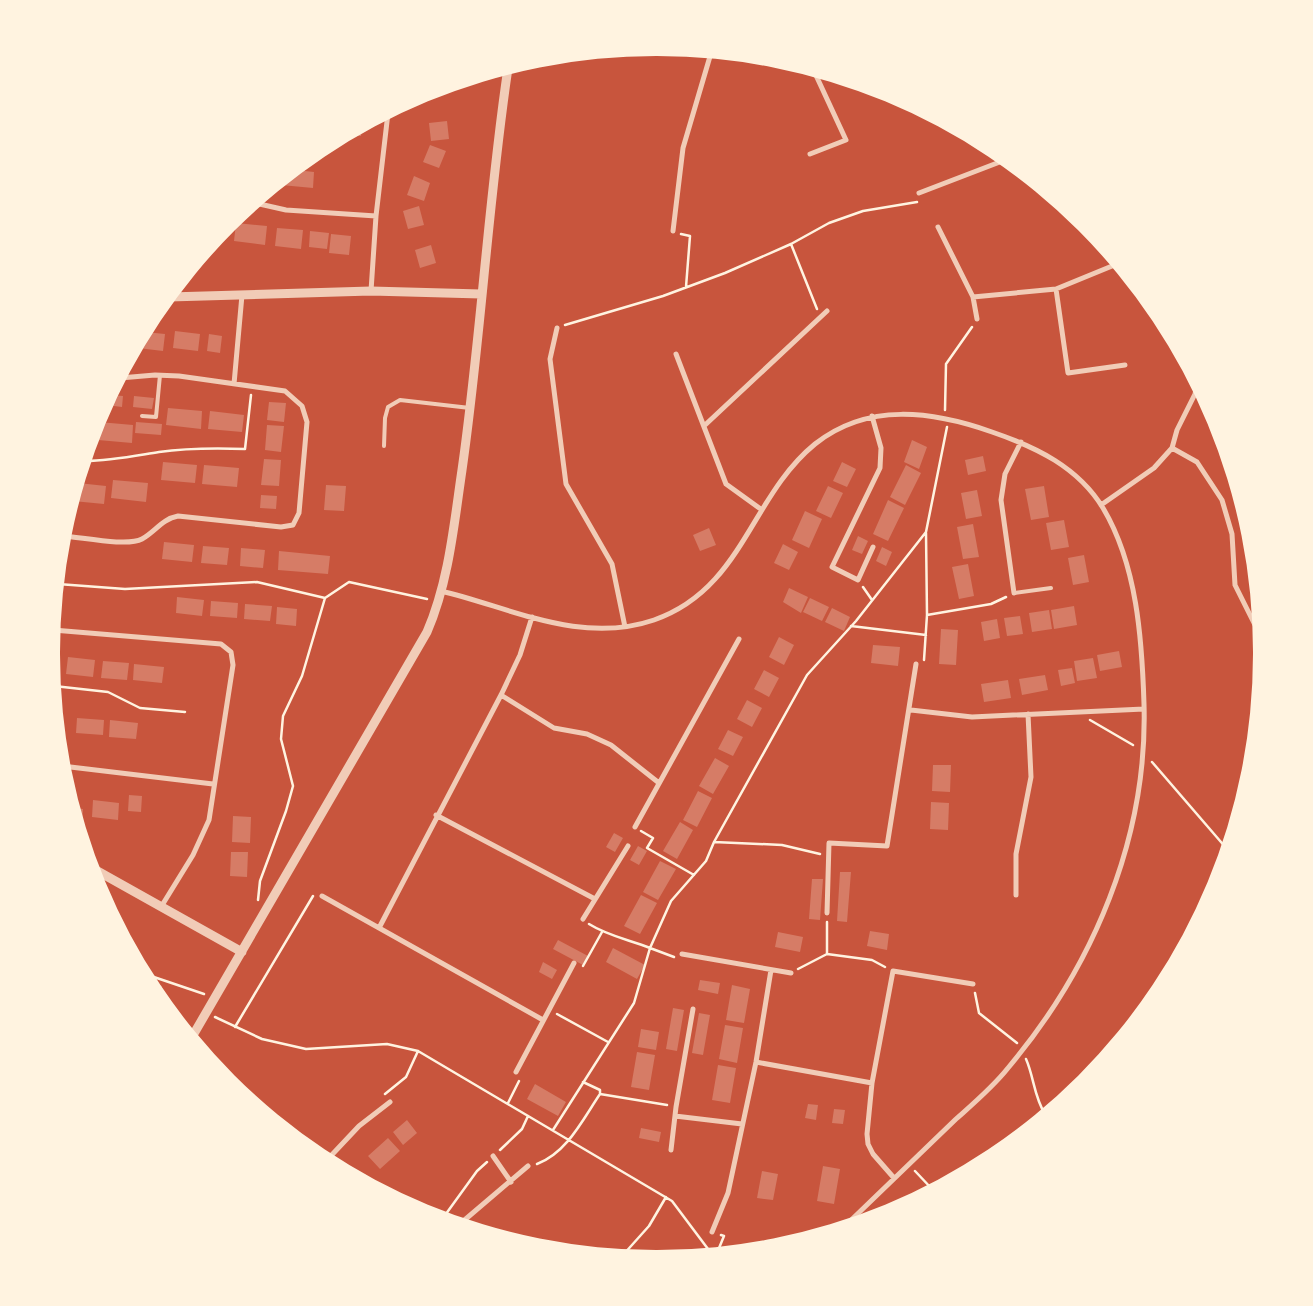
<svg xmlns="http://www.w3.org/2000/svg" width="1313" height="1306" font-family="'Source Serif 4',serif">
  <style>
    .building { fill: #d67c66 }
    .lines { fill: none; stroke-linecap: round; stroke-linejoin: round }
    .path { stroke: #fff3e0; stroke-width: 2.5 }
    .service { stroke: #f1ccb7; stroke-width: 4 }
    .minor { stroke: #f1ccb7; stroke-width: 5 }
    .tertiary { stroke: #f1ccb7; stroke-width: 9 }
  </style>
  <rect width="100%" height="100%" fill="#c8553d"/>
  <path class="building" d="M447,121L449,139L431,141L429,123Z
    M362,127L361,136L347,135Z
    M430,145L446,151L439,168L423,162Z
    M296,170L314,172L313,188L281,185L282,181Z
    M414,176L430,183L424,201L407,195Z
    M419,206L424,225L408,229L403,211Z
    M236,223L267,226L265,245L234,241Z
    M277,228L303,230L301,249L275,246Z
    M310,231L329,233L327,249L309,247Z
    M331,234L351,236L349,255L329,253Z
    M431,245L436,263L420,268L415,250Z
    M175,331L200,334L198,351L173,348Z
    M145,332L165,334L163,351L138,348Z
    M209,334L222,336L220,353L207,351Z
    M111,395L123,396L122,407L106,405Z
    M134,396L154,398L152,409L133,407Z
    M269,402L286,403L284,422L267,420Z
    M168,408L202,411L201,429L166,425Z
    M210,411L244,415L242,432L208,429Z
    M99,422L133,425L132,443L98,440Z
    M136,422L162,424L161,435L135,433Z
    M267,425L284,426L281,452L265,450Z
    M912,440L927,447L919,469L904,462Z
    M983,456L986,471L968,475L965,460Z
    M264,459L281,460L279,486L261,485Z
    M163,462L197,465L195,483L161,480Z
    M842,462L856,469L847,487L833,481Z
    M204,465L239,468L237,487L202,484Z
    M906,465L921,473L905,505L890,497Z
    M113,480L148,483L146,502L111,498Z
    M78,483L106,486L104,504L73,501Z
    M326,485L346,486L344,511L324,510Z
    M828,486L843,493L831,518L816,511Z
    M1044,486L1049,517L1031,520L1025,489Z
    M977,490L982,516L966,519L961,493Z
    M261,495L277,496L276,509L260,508Z
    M888,500L904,508L888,541L873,534Z
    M805,511L822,519L809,548L792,540Z
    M1064,520L1069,547L1051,550L1046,523Z
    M973,524L979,557L963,559L957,527Z
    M709,528L716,545L700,551L693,535Z
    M858,536L868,541L862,554L852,550Z
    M164,542L194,545L192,562L162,559Z
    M783,544L798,552L789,570L774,563Z
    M203,546L229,548L227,565L201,563Z
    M882,547L892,552L886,566L876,561Z
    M241,548L265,550L263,568L240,566Z
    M279,551L330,556L328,574L278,570Z
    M1084,555L1089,582L1073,585L1068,558Z
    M968,564L974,596L959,599L952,567Z
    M789,588L808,597L801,613L783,602Z
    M177,597L204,600L202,616L176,613Z
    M810,598L829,607L822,621L803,612Z
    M211,601L238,603L237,618L210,616Z
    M245,604L272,606L270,621L244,619Z
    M1074,606L1077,625L1054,629L1051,610Z
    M277,607L297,609L296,626L276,624Z
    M832,608L850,617L844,631L825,622Z
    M1049,610L1052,629L1032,632L1029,613Z
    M1020,616L1023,634L1007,636L1004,618Z
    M997,619L1000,638L984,641L981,622Z
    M941,629L958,630L956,665L939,664Z
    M779,637L794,645L784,665L769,657Z
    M873,645L900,647L898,666L871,663Z
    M1119,651L1122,667L1100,671L1097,655Z
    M68,657L95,660L93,677L66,674Z
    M1093,658L1097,678L1077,681L1074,661Z
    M103,661L129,663L127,680L101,678Z
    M134,664L164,667L162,683L133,680Z
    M1072,668L1075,683L1061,686L1058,670Z
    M764,670L779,678L769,697L754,689Z
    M1045,675L1048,690L1022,695L1019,679Z
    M1008,680L1011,698L984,702L981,684Z
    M747,700L762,708L752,727L737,719Z
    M77,718L104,720L103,735L76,733Z
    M110,720L138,723L136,739L109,737Z
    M728,730L743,737L733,756L718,749Z
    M715,758L729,766L713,794L699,786Z
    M933,765H951L950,792L932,791Z
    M698,791L712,798L697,827L683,820Z
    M129,795L142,796L141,812L128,811Z
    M93,800L119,803L118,820L92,817Z
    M931,802L949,803L948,830L930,829Z
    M74,808L83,809L82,825H79Z
    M233,816L251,817L250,843L232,842Z
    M680,822L693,830L677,859L663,851Z
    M614,833L623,838L615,852L606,847Z
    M638,846L647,851L639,865L630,860Z
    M231,852H248L247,877L230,876Z
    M660,861L676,869L658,900L643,892Z
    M840,872H851L847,922L837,921Z
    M812,879H823L820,920L809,919Z
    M641,895L657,903L640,934L624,926Z
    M870,931L889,934L887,950L867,946Z
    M778,932L803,937L800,952L775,947Z
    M558,940L588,956L583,965L553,949Z
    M613,948L645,965L637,979L606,962Z
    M543,962L557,970L552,979L539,972Z
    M700,980L720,983L718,994L698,990Z
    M149,981L162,986L159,996L153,989Z
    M732,985L750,989L744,1023L726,1020Z
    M673,1008L684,1010L677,1051L666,1049Z
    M699,1013L710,1015L703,1055L692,1053Z
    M725,1025L743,1028L737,1063L719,1059Z
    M641,1029L659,1032L656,1050L638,1047Z
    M637,1052L655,1055L649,1090L631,1087Z
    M718,1065L736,1068L730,1103L712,1100Z
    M535,1084L566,1102L558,1116L527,1099Z
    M808,1104L818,1105L816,1120L805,1118Z
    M834,1109L845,1110L843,1124L832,1123Z
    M407,1120L417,1133L403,1145L393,1132Z
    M641,1128L661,1132L659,1142L639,1138Z
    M388,1138L400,1151L380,1169L368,1156Z
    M823,1166L840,1169L834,1204L817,1201Z
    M762,1171L778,1174L773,1200L757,1198Z"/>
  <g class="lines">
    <path class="path" d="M681,234L690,236L686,287
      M791,244L817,309
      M565,325L663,296L725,273L791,244L829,223L863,211L917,202
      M945,410L946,364L972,327
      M85,461C110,461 134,456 159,452C187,448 216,448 245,449L251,395
      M58,584L125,589L257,582L325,598L302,676L283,716L281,739L293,786L286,811L260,881L258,900
      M863,587L872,600
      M325,598L349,582L427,599
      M927,615L991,604L1006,597
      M851,626L926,635
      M924,660L927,615L926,533
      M54,686L108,692L140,708L185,712
      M1090,720L1133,745
      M1152,762L1227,849
      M641,831L653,838L647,848L694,875
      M714,842L807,675L856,621L926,532L947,427
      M589,924C608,936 630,940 650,948L671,901L706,861L714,842L782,845L820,854
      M827,954V922
      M583,966L602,932
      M798,969L827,954L872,960L885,967
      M145,974L204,994
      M975,993L979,1013L1017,1043
      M557,1014L608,1042
      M215,1017L262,1039L306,1049L387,1044L418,1051L672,1201L711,1253
      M235,1027L313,896
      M1026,1059C1034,1077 1034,1097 1045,1114
      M583,1082L600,1090V1094
      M385,1094L406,1077L418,1051
      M508,1103L519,1081
      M553,1130L634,1003L650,948L674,957
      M500,1150L522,1129L528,1116
      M537,1164C567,1153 583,1119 600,1094L667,1105
      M915,1171L932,1189
      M443,1218L477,1171L487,1162
      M717,1253L724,1236L721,1235
      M623,1255L649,1226L666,1197"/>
    <path class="service" d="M142,416L156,417L160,375
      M384,446L385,418L388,407L400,400L470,408
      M1014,593L1051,588"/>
    <path class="minor" d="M810,154L846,140L814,71
      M919,193L1005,160
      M255,203L286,210L376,216
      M938,227L973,297L977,319
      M673,231L683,148L711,53
      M1056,289L1068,373L1125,365
      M371,291L376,216L388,113
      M973,297L1056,289L1117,264
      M557,328L550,359L566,484L612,564L625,627
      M676,354L726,484L762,510
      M234,384L242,295
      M872,416L881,448L880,468L832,567L858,580L873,547
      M704,426L827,311
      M1172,448L1197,462L1222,500L1232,534L1235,585L1260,635
      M1101,505L1154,468L1172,448L1177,430L1195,394L1197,385
      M63,536C81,537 127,547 142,539C155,532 162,519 178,516L281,527L293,525L299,513L307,422L302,406L285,391L179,376L155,375L120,378
      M441,591C512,608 581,645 654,620C743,589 750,497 815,444C868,402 932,411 992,432C1036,447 1078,467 1103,508C1137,565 1142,639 1144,704C1148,838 1093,967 1008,1068C993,1087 974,1103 956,1119C919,1155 882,1190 845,1226
      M1014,593L1001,500L1005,474L1021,442
      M53,630L221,644L231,652L233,665L209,820L193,855L161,907
      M501,695L554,728L587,734L611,745L659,783
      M911,710L972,717L1144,709
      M60,746L61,723
      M62,766L213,784
      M436,815L595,899
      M635,827L739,639
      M1016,895V854L1031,777L1028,714
      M322,896L543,1020
      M827,913L829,843L887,846L916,664
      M583,919L628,846
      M379,928L501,695L520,655L532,617
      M682,954L791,973
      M756,1062L872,1083
      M516,1072L574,963
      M675,1116L742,1124
      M671,1150L676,1107L693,1009
      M493,1156L511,1182
      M327,1160L359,1126L390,1102
      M894,1178L873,1154L868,1144L867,1134L872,1083L893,971L973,984
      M461,1223L528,1166
      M712,1232L728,1193L756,1062L771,970"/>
    <path class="tertiary" d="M169,297L371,291L481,294
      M92,868L242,952
      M192,1037L427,632C449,581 454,524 462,470C481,337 488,202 508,68"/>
  </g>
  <path d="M0 0H1313V1306H0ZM656 56H657A596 596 0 0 1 1253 652V654A596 596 0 0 1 657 1250H656A596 596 0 0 1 60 654V652A596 596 0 0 1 656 56Z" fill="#fff3e0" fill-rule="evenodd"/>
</svg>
